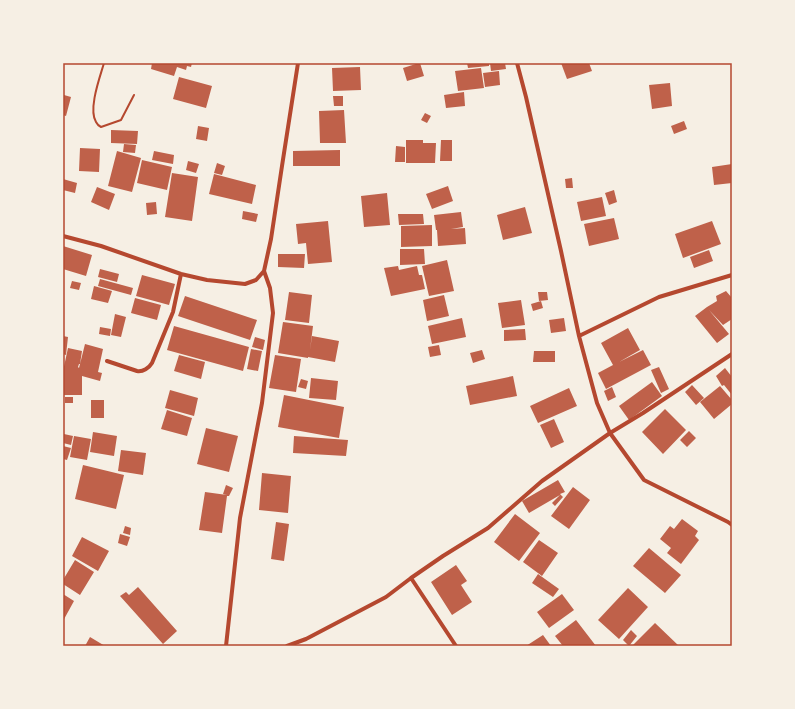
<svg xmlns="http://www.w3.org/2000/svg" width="795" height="709" font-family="'Public Sans',sans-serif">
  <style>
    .building { fill: #bf614a }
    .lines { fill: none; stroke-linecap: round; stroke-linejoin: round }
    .path { stroke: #b5482f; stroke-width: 2 }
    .minor { stroke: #b5482f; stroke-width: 4 }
    .neatline { fill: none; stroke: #b5482f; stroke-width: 1.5 }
  </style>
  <rect width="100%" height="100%" fill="#f6efe4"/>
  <path class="building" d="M152,63H192L191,67L187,66L186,70L177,67L174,76L151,69Z
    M419,63H420L424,76L407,81L403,68Z
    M467,63H489V66L468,68Z
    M490,63H505L506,69L491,71Z
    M561,63H589L592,71L567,79Z
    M360,67L361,90L333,91L332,68Z
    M481,68L484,88L458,91L455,71Z
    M499,71L500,85L485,87L483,73Z
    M179,77L212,86L206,108L173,99Z
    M670,83L672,106L652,109L649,85Z
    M464,92L465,106L446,108L444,95Z
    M64,95L71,97L66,116L63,115Z
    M333,96H343V106H334Z
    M344,110L346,143H320L319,111Z
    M425,113L431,116L427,123L421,120Z
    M684,121L687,129L674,134L671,126Z
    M198,126L209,128L207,141L196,139Z
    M111,130L138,131L137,144L111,143Z
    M406,140H423V143H436L435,163H406Z
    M441,140H452V161H440Z
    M124,144L136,145L135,153L123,152Z
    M396,146L405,147V162H395Z
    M80,148L100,149L99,172L79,171Z
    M340,150V166H293V151Z
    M117,151L141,158L132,192L108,186Z
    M154,151L174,155L173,164L152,160Z
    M142,160L172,167L167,190L137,183Z
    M188,161L199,164L196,173L186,170Z
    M217,163L225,166L222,175L214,173Z
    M732,164V183L714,185L712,167Z
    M172,173L198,177L192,221L165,217Z
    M214,174L256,185L252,204L209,194Z
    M572,178L573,188H566L565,179Z
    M63,179L77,183L75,193L63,190Z
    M448,186L453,201L432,209L426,194Z
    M97,187L115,194L109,210L91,202Z
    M614,190L617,202L609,205L605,193Z
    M387,193L390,225L364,227L361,196Z
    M602,197L606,216L581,221L577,202Z
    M156,202L157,214L147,215L146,203Z
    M525,207L532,233L503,240L497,215Z
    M243,211L258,214L256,222L242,219Z
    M461,212L463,227L451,229L465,228L466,244L438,246L437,230H436L434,215Z
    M398,214H423L424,224L399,225Z
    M614,218L619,239L589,246L584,224Z
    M328,221L332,262L308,264L306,243L298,244L296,224Z
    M712,221L721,244L683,258L675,234Z
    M432,225V246L401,247V226Z
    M63,246L92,255L86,276L63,269Z
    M400,249H424L425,264L400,265Z
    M709,250L713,261L694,268L690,257Z
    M278,254H305L304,268L278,267Z
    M447,260L454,291L429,296L422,266Z
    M398,266L399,270L417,266L419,275H422L425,289L391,296L384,268Z
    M100,269L119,274L117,282L98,277Z
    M142,275L175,284L169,305L136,296Z
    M100,279L133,288L131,295L98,286Z
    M72,281L81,283L79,290L70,288Z
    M94,286L112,291L108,303L91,299Z
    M726,291L732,298V319L723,325L709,310L729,334L717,343L695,316L707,307L717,301L716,296Z
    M289,292L312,295L309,323L285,320Z
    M538,292H547L548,300L539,301Z
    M444,295L449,316L427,321L423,300Z
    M185,296L257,320L250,340L178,316Z
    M135,298L161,305L157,320L131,313Z
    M521,300L525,325L502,328L498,303Z
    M541,301L543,308L533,311L531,304Z
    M115,314L126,317L121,337L111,335Z
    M462,318L466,337L432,344L428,326Z
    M564,318L566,331L551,333L549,320Z
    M283,322L313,326L310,350L312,336L339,341L335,362L308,357V358L278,353Z
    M174,326L249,347L243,371L167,350Z
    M100,327L111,329L110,336L99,334Z
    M628,328L640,350L619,362L643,350L651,365L606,389L598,373L613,365L601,343Z
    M525,329L526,340L504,341V330Z
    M63,336L68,337L66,355L63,354Z
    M255,337L265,340L263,350L252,347Z
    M85,344L103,349L98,372L102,373L100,381L82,376V395H64V372L63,371L68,348L82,351L80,364H79L78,367L79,368Z
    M439,345L441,355L430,357L428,347Z
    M251,349L262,351L258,371L247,369Z
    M482,350L485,359L473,363L470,353Z
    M534,351H555V362H533Z
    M179,355L205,362L201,379L174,371Z
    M275,355L301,359L296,392L269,388Z
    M659,367L669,389L661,393L651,370Z
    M725,368L732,377V395L724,385L722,386L716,376Z
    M513,376L517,396L470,405L466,386Z
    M311,378L338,381L336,400L309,398Z
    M301,379L308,381L306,389L298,387Z
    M652,382L662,396L629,420L619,406Z
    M692,385L704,398L696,405L685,392Z
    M720,386L732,400V404L714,419L700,402Z
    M612,387L616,397L608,401L604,391Z
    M569,388L577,406L538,423L530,406Z
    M170,390L198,398L194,416L165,408Z
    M284,395L344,407L339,438L278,427Z
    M65,397H73V403H65Z
    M91,400H104V418H91Z
    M665,409L686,430L663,454L642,432Z
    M167,410L192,418L187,436L161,429Z
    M554,419L564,442L551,448L540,425Z
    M206,428L238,436L229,472L197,464Z
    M689,431L696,438L687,447L680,440Z
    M93,432L117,436L114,456L90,452Z
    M64,434L73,436L71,445L63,443Z
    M74,436L91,439L87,460L70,457Z
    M294,436L348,440L346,456L293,453Z
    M63,446L71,448L67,460L63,459Z
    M121,450L146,453L143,475L118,471Z
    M83,465L124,475L116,509L75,499Z
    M262,473L291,476L288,513L259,510Z
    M558,480L565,492L560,494L563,497L555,506L552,503L560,495L529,513L522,501Z
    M226,485L233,488L229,496H227L222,533L199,530L205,492L227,495L223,494Z
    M573,487L590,500L569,529L551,516Z
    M515,514L540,533L519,561L494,542Z
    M682,519L698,531L695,536L699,540L681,564L667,553L671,548L660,539L670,526L674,529Z
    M276,522L289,524L284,561L271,559Z
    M125,526L131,528L130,535L123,533Z
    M120,534L130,537L127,546L118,543Z
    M82,537L109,551L98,571L72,556Z
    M539,540L558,553L542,576L523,562Z
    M649,548L681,575L665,593L633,566Z
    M75,560L94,572L80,595L63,584V580Z
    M456,565L467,581L461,585L472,602L452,615L431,582Z
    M538,574L559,589L553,597L532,583Z
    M138,587L177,631L163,644L120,596L126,592L129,595Z
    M628,588L648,607L619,639L598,620Z
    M63,594L74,601L63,621Z
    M562,594L574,610L549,628L537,612Z
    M576,620L596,646H563L555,636Z
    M655,623L679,646H632Z
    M631,630L637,636L629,646L623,640Z
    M543,635L551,646H526Z
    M90,637L105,646H85Z"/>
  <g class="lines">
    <path class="path" d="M104,63C100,77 88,109 96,122C97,124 99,126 101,127L121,120L134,95"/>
    <path class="minor" d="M517,63L526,97L561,251L579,336L597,403L610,433L644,480L728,522L732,525
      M63,236L101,246L181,274L207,280L245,284L256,280L264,271L271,239L282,166L298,63
      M579,336L659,297L732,275
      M107,361L137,371C143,372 149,368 152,363L173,312L181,274
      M411,578L456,646
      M226,646L240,518L262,403L273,313L270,288L264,271
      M287,646L306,639L386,597L411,578L443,556L488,528L542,481L610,433L643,413L732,354"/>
  </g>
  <rect width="795" height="709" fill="none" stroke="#f6efe4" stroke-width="128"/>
  <rect x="64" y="64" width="667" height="581" class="neatline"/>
</svg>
